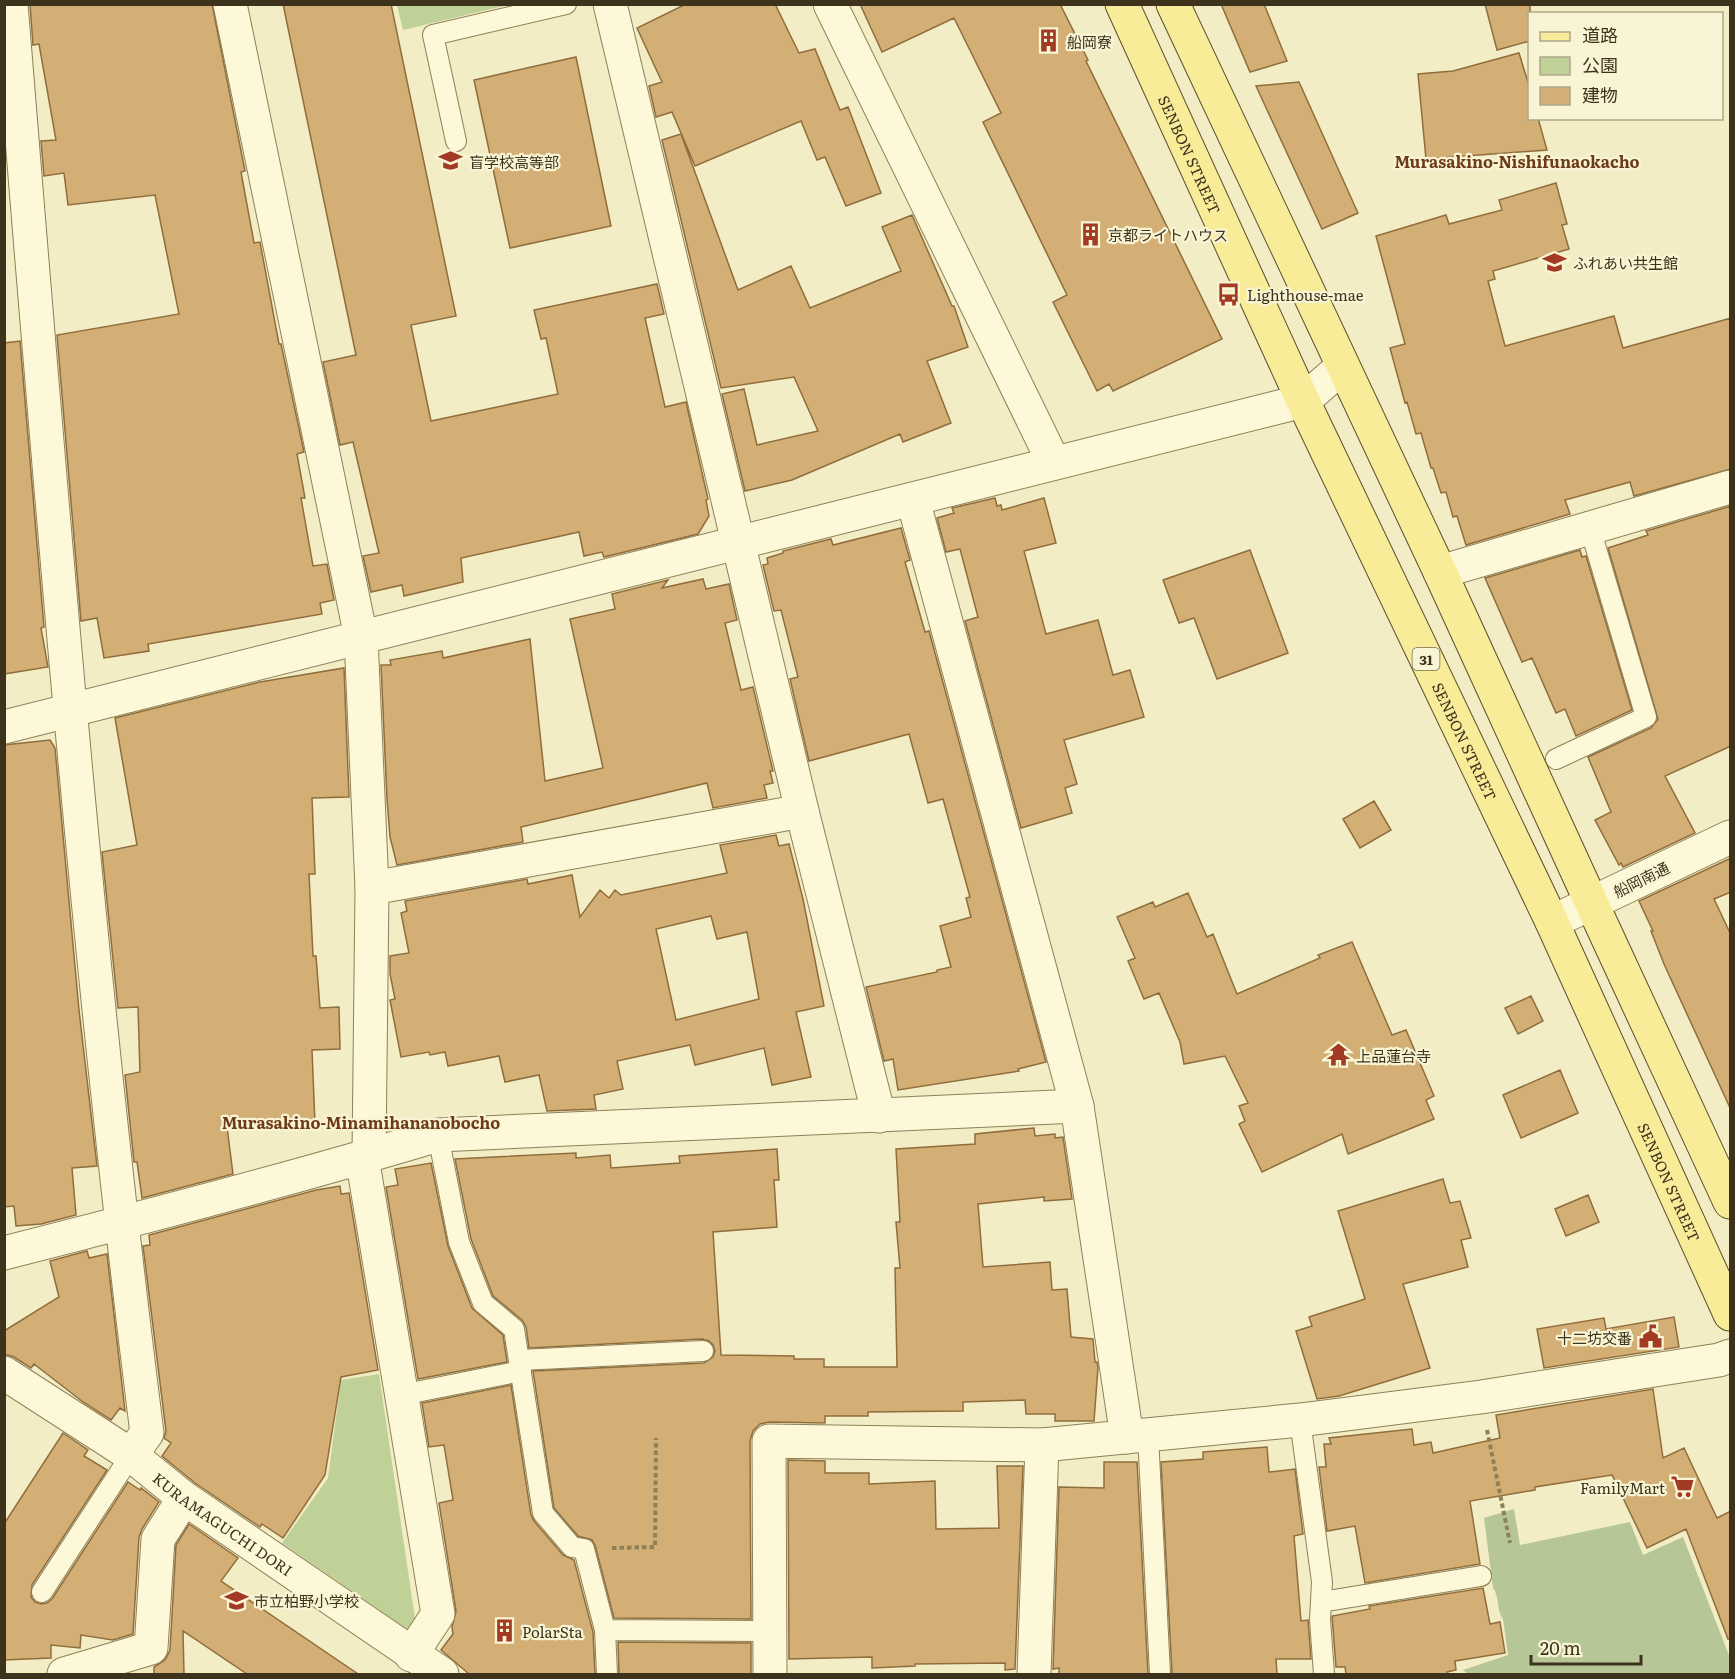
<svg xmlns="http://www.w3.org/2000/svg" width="1735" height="1679" font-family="Literata,'Noto Sans JP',serif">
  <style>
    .green { fill: #bfd196 }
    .cemetery { fill: #b7c696 }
    .building { fill: #d3af76; stroke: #906d3c; stroke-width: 1.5; fill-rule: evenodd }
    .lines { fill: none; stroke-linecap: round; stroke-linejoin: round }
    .service-casing { stroke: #8e8058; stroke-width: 22 }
    .minor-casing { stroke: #8e8058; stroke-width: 35 }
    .primary-casing { stroke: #5c4c2d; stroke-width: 35 }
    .path { stroke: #8e8058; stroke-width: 4; stroke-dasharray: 4.5 3; stroke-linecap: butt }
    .service { stroke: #fcf8d8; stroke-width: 20 }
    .minor { stroke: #fcf8d8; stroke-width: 33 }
    .primary { stroke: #f8ec99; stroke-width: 33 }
    .labels { text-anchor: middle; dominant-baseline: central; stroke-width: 4.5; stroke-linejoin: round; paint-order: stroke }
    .shield { fill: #f9f5d4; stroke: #756d54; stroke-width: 1.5 }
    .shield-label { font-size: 14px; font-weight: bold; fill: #3d331d }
    .poi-label { font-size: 15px; fill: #3d331d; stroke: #f9f5d4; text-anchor: start }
    .street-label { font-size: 15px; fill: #3d331d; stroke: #f9f5d4 }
    .neighbourhood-label { font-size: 16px; font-weight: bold; fill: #6e3b19; stroke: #f9f5d4 }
  </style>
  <rect width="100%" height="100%" fill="#f2edc4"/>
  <path class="green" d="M397,5V4L508,5L403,30Z
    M379,1374L415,1619L407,1629L282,1543L328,1478L341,1380Z"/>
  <path class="cemetery" d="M1514,1509L1520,1545L1630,1522L1643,1555L1683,1537L1730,1658V1674H1468L1463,1670L1508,1655L1503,1619C1496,1610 1500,1597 1493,1588L1484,1518Z"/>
  <path class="building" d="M30,4H212L245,171L241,172L254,243L260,242L279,344H281L304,452L297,454L305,498H301L313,566L327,564L334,600L320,603L322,614L148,644L149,651L104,658L97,618L81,621L57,335L179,314L155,195L68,205L64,173L44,176L41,141L56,140L39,44L33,45Z
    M283,4H391L456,316L411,325L431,421L558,394L546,338L541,339L534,310L657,284L664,314L645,318L665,407L686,402L708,499L706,500L709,516L698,534L604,557L602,552L584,556L579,532L461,558L463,582L404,596L402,585L371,592L363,556L379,553L353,442L340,445L323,362L356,355Z
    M686,4H775L799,53L815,49L840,110L848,107L881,193L846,206L825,157L817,160L801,121L695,166L672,112L656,117L649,86L662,82L637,28Z
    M860,4H1060L1088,60L1086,61L1222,339L1113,391L1109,384L1097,391L1053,302L1067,295L983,122L1001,113L954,18L882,52Z
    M1221,4H1264L1287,61L1250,72Z
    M1485,4H1530V41L1497,50Z
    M1519,53L1530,89V118H1538L1547,150L1426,159L1418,74L1453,71Z
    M576,57L611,226L510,248L474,80Z
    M1299,82L1358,213L1322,229L1256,86Z
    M681,134L738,290L791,266L810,308L901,271L882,227L912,215L952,306H954L968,347L927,361L951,423L903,442L900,434L792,480L745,491L722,394L744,389L757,445L818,431L794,377L721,388L662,140Z
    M1556,183L1567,224L1562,225L1569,249L1493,271L1495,279L1488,281L1505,346L1614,316L1623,348L1731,318V469L1634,496L1630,482L1565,500L1570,514L1466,545L1457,516L1453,517L1446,492L1441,493L1433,468H1431L1421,433L1416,434L1407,402L1405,403L1390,348L1405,344L1376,236L1446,215L1449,224L1502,210L1499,200Z
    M20,341L44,627L41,628L48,667L4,674V343Z
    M995,498L997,506L1001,505L1002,510L1044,498L1056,543L1024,551L1046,634L1098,620L1113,675L1130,670L1144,717L1064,740L1077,784L1065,788L1072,813L1021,828L965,621L978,617L960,549L946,552L937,518L954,513L952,508Z
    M1731,506V746L1665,776L1695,833L1623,867L1621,863L1619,865L1595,820L1611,812L1588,757L1651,728L1658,719L1608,548L1648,535L1646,531Z
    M901,528L910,560L905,562L925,632L929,631L1046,1062L1018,1069L1019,1071L898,1090L893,1059L884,1061L866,987L937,972V970L951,967L940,926L971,917L966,898L970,897L943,799L928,803L909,734L809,761L790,679L798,677L781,610L774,611L763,565L768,564L767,558L783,553V551L831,539L833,545Z
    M1250,550L1288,653L1217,679L1194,618L1179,623L1163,580Z
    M1580,550L1582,557L1586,556L1632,710L1576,736L1565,709L1556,713L1532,658L1522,662L1485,578Z
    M703,579L706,589L729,584L737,620L725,623L741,690L753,687L773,771H770L773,783L764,785L767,798L713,808L707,783L521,827L523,842L397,865L390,837L387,799L381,665H391L390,660L442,651L443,658L530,639L545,781L603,768L570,619L615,609L612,594L668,580L662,588Z
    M344,668L349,797L312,798L315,874H309L313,956H316L320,1008L339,1007L340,1049L312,1050L315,1124L227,1127L233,1174L142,1198L137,1162H134L125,1075L140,1072L138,1007L118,1008L102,852L137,845L115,718L260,682Z
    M50,740L55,748L79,1010L97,1166L72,1168L76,1215L41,1224L16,1226L14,1206L4,1207V745Z
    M1374,801L1391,830L1360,848L1343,819Z
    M776,835L779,846L789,844L803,899L824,1006L796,1012L811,1077L772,1085L764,1048L695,1065L690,1045L617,1061L623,1089L594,1095L596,1109L547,1111L539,1075L505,1082L499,1056L448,1066L445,1052L430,1055L429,1052L401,1057L390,1000L395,999L390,974V956L409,953L401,913L407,911L405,901L527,879L528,884L572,875L580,917L600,890L609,898L615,890L621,895L727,873L720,845ZM711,916L717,939L747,932L759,999L676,1020L656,929Z
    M1731,858V892L1714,899L1731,935V1110L1664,964L1651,931H1653L1639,901Z
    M1188,893L1207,937L1213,934L1237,994L1320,958L1318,955L1352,942L1392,1035L1406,1030L1434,1096L1426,1100L1434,1119L1348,1154L1342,1134L1262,1172L1239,1124L1245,1121L1239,1106L1248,1103L1225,1056L1184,1064L1180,1042L1159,993L1144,999L1128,961L1135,958L1117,917L1153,902L1155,907Z
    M1531,996L1543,1021L1518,1034L1505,1008Z
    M1560,1070L1578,1113L1521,1138L1503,1095Z
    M1034,1128L1035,1136L1055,1134V1138L1063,1137L1072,1199L1044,1201V1197L978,1204L983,1267L1050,1262L1052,1290L1067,1289L1071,1337L1093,1339L1095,1362H1097L1098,1367L1094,1421H1055V1414H1026L1025,1400L963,1402V1411L868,1412V1416H825V1423L769,1422L760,1424L753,1431L750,1441L751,1619L614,1618L595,1545L592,1540L578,1536L554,1508L533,1371L704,1363L713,1357L715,1351L713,1345L709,1341L702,1339L529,1348L526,1327L522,1320L493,1296L471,1239L455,1159L576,1153V1158L610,1155L611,1168L680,1163L679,1156L777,1149L779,1180H774L777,1227L713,1232L721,1355L794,1356V1359H824V1367H897L895,1268H900L896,1222H900L896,1149L975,1144V1134Z
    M431,1163L448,1246L472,1308L503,1335L507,1362L418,1379L386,1187L398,1185L395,1169Z
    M1443,1179L1450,1203L1460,1201L1471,1238L1461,1240L1468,1267L1403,1284L1430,1368L1339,1396L1317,1399L1296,1331L1312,1326L1309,1317L1365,1299L1338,1211Z
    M340,1186L341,1194L349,1193L378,1370L341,1377L325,1475L283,1538L262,1524L260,1527L195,1483L162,1456L171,1443L164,1438L166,1431L143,1246L150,1245L149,1235L316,1190Z
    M1588,1195L1599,1222L1566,1236L1555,1209Z
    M87,1251L89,1258L107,1254L125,1411L120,1408L111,1420L83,1402L34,1364L31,1368L14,1357L4,1354V1331L59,1297L50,1261Z
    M1674,1317L1679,1347L1544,1368L1537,1329L1604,1318L1606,1329Z
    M511,1385L531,1515L534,1521L563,1555L574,1560L593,1632L595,1674H469L441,1650L453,1634L452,1627L456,1611L439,1503L453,1500L444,1445L429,1447L422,1403Z
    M1653,1389L1663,1458L1684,1448L1717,1518L1731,1511V1639H1728L1686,1529L1647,1548L1612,1475L1535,1487V1490L1470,1501L1480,1564L1365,1583L1355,1526L1327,1531L1319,1467H1326L1324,1444H1331L1329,1438L1412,1429L1414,1445L1431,1442L1433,1453L1500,1438L1496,1415Z
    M63,1433L88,1450L84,1456L107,1470L32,1585L31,1597L35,1602L41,1604L47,1603L52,1599L128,1482L140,1490L141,1488L159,1502L142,1529L139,1537L133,1634L113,1640L81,1635L80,1648L51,1645V1658L4,1660V1524Z
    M1267,1447L1269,1472L1295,1469L1303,1534L1294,1536L1301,1621L1308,1620L1311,1659H1276L1277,1674H1172L1161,1462L1203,1459V1452Z
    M788,1460L825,1461V1473H869V1484L935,1481L936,1529L999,1528L997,1466H1023L1015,1669L1005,1670V1663L915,1664V1666L872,1668V1657L789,1659Z
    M1104,1462H1137L1148,1674H1059V1668L1053,1669L1059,1487L1104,1488Z
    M189,1524L238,1558L221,1581L358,1674H247L183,1631L184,1674H154V1667L165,1660L170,1650L176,1545Z
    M1483,1588L1490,1624L1500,1622L1505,1653L1455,1661L1456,1670L1447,1672L1448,1674H1346L1345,1667H1336L1332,1616L1370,1609L1369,1606Z
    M618,1642L751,1643V1674H619Z"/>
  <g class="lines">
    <defs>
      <path id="service" d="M456,141L433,35L566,4
        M1556,759L1646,717L1590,528
        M438,1135L459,1242L483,1303L514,1329L543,1513L572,1547L584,1549L605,1630L607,1674
        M520,1360L703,1351
        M401,1395L521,1371
        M1300,1420L1322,1582L1320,1620L1324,1674
        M1148,1435L1160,1674
        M42,1592L131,1455
        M1321,1602L1481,1576
        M605,1630L769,1631"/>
      <g id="minor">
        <path d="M11,4C50,481 87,959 147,1433L131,1455"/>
        <path d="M230,4L361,637L372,888L369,1155"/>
        <path d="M610,4L802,811L879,1116"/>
        <path d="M830,4L1054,463"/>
        <path d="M913,500L1077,1106L1127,1437"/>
        <path d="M1440,572L1730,487"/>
        <path d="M4,727L1303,401L1342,367"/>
        <path d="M372,888L802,811"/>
        <path d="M1552,922L1730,837"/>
        <path d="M362,1157L438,1614L411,1655"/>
        <path d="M4,1253C150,1216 295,1178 438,1135L1077,1106"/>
        <path id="s1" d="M4,1373L131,1455L184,1498L442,1674"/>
        <path d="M64,1674L151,1648L158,1539L184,1498"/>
        <path d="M770,1674L769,1441L1042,1445L1300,1420L1481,1397L1719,1360L1730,1356"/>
        <path d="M1034,1674L1042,1445"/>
      </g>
      <g id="primary">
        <path id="s2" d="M1122,4L1303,401L1552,922L1730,1314"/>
        <path d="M1173,4L1440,572L1592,904L1730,1202"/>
      </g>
    </defs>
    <use href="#service" class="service-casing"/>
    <use href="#minor" class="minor-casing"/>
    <use href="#primary" class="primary-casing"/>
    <path class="path" d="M1487,1430L1510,1543
      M612,1548L655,1547L656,1438"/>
    <use href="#service" class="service"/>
    <use href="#minor" class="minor"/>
    <use href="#primary" class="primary"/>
  </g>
  <defs>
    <symbol id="building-bare" viewBox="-9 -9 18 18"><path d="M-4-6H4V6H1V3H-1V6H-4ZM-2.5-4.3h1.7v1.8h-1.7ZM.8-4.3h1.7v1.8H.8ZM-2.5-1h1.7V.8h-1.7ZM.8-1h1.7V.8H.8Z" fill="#a33a23" stroke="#f9f5d4" stroke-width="2.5" paint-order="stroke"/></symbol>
    <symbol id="school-bare" viewBox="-9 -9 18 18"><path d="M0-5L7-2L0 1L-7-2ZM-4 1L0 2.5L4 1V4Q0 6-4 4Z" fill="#a33a23" stroke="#f9f5d4" stroke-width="2.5" paint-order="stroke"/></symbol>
    <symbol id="bus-bare" viewBox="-9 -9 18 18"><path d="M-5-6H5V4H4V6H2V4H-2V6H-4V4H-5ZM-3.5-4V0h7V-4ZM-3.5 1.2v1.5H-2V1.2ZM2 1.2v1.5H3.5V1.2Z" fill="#a33a23" stroke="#f9f5d4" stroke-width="2.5" paint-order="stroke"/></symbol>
    <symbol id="temple-bare" viewBox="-9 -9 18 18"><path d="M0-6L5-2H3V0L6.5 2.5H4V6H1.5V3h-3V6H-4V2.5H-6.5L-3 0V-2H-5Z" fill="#a33a23" stroke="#f9f5d4" stroke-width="2.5" paint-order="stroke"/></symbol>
    <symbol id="civic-bare" viewBox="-9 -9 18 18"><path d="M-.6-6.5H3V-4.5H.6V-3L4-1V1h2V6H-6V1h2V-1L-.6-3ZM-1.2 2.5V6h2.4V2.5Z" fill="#a33a23" stroke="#f9f5d4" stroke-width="2.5" paint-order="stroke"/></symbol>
    <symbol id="supermarket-bare" viewBox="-9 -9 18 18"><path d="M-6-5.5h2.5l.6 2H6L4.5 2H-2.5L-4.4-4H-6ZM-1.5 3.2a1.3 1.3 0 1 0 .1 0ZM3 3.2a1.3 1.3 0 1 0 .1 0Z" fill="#a33a23" stroke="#f9f5d4" stroke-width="2.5" paint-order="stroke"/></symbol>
  </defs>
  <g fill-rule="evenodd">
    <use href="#building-bare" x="1032" y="24" width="33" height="33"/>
    <use href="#school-bare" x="434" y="144" width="33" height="33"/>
    <use href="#building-bare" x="1074" y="218" width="33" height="33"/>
    <use href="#school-bare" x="1538" y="246" width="33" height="33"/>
    <use href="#bus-bare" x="1212" y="278" width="33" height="33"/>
    <use href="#temple-bare" x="1322" y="1038" width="33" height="33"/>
    <use href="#civic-bare" x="1634" y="1320" width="33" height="33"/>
    <use href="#supermarket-bare" x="1666" y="1470" width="33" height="33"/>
    <use href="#school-bare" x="220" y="1584" width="33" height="33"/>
    <use href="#building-bare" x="488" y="1614" width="33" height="33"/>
  </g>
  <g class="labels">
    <rect class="shield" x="1412.5" y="648" width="27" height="22" rx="4.5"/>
    <g class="shield-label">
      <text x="1426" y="659">31</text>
    </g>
    <g class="poi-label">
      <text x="1067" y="41">船岡寮</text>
      <text x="469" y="161">盲学校高等部</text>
      <text x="1108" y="234">京都ライトハウス</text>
      <text x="1573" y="262">ふれあい共生館</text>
      <text x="1247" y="294">Lighthouse-mae</text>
      <text x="1356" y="1055">上品蓮台寺</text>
      <text x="1632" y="1337" text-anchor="end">十二坊交番</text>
      <text x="1665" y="1487" text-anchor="end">FamilyMart</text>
      <text x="254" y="1600">市立柏野小学校</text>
      <text x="522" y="1631">PolarSta</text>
    </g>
    <g class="street-label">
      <text stroke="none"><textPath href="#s2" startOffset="165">SENBON STREET</textPath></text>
      <text stroke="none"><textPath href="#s2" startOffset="813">SENBON STREET</textPath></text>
      <text transform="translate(1641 879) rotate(-26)">船岡南通</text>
      <text stroke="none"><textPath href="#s2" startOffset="1299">SENBON STREET</textPath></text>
      <text stroke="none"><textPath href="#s1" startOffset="266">KURAMAGUCHI DORI</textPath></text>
    </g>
    <g class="neighbourhood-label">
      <text x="1517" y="161">Murasakino-Nishifunaokacho</text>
      <text x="361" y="1122">Murasakino-Minamihananobocho</text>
    </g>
  </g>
  <rect width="1735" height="1679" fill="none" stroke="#3d331d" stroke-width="12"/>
  <rect x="1528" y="12" width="195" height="108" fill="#f9f5d4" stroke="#aea78b" stroke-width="1.5"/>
  <rect x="1540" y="32" width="30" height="9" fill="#f8ec99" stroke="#aea78b" stroke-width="1.5"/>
  <text x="1582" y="42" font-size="18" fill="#3d331d">道路</text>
  <rect x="1540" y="57" width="30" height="18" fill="#bfd196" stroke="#aea78b" stroke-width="1.5"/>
  <text x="1582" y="72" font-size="18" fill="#3d331d">公園</text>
  <rect x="1540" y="87" width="30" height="18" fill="#d3af76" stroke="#aea78b" stroke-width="1.5"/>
  <text x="1582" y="102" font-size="18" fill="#3d331d">建物</text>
  <path d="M1531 1655v9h110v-9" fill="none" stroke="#3d331d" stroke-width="3"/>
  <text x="1540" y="1655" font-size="18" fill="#3d331d" stroke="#f9f5d4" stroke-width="4.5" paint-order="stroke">20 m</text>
</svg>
